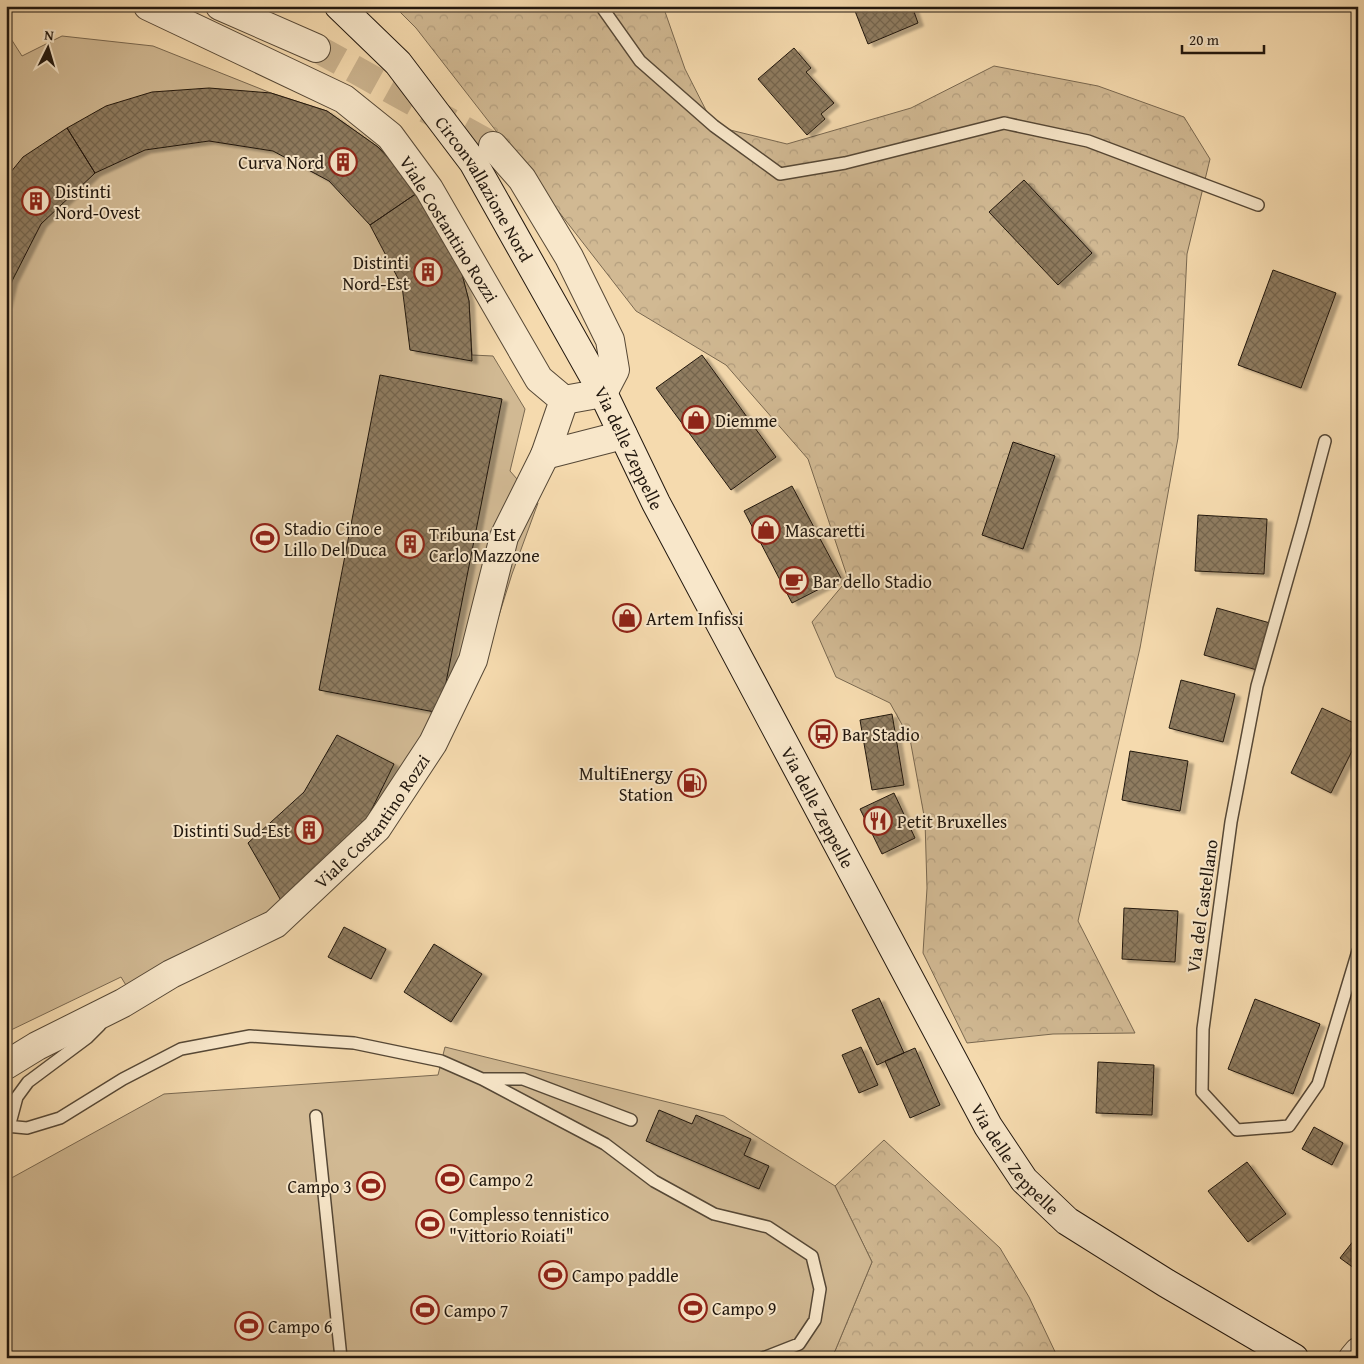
<svg xmlns="http://www.w3.org/2000/svg" width="1364" height="1364" font-family="'Gentium Book Plus',serif">
  <style>
    .forest { fill: url(#forest-crowns); stroke: #796850 }
    .pitch { fill: #d1b993; stroke: #796850 }
    .building { fill: url(#building-cross-hatch); stroke: #21170e; filter: url(#shadow) }
    .lines { fill: none; stroke-linecap: round; stroke-linejoin: round }
    .tertiary-tunnel { stroke: #cbb38e; stroke-width: 28; stroke-dasharray: 28 14; stroke-linecap: butt }
    .service-casing { stroke: #564836; stroke-width: 14 }
    .tertiary-casing { stroke: #564836; stroke-width: 30 }
    .secondary-casing { stroke: #21170e; stroke-width: 30 }
    .service { stroke: #f8e7ca; stroke-width: 11 }
    .tertiary { stroke: #f8e7ca; stroke-width: 28 }
    .secondary { stroke: #f8e7ca; stroke-width: 28 }
    .labels { text-anchor: middle; dominant-baseline: central; stroke-width: 4; stroke-linejoin: round; paint-order: stroke }
    .poi-label { font-size: 18px; fill: #21170e; stroke: #f8e7ca; text-anchor: start }
    .street-label { font-size: 18px; fill: #21170e; stroke: #f8e7ca }
  </style>
  <defs>
    <pattern id="forest-crowns" width="20" height="18" patternUnits="userSpaceOnUse" patternTransform="scale(1.25)"><rect width="20" height="18" fill="#d1b993"/><path d="M2 6a3 3 0 1 1 6 0M12 15a3 3 0 1 1 6 0" fill="none" stroke="#b39e7e"/></pattern>
    <pattern id="building-cross-hatch" width="8" height="8" patternUnits="userSpaceOnUse" patternTransform="scale(1.25)"><rect width="8" height="8" fill="#8f7c61"/><path d="M0 0l8 8M0 8l8-8" fill="none" stroke="#74654e"/></pattern>
    <filter id="shadow"><feDropShadow dx="5.5" dy="3" stdDeviation="1" flood-color="#0004"/></filter>
  </defs>
  <rect width="100%" height="100%" fill="#f5daae"/>
  <filter id="stains"><feTurbulence type="fractalNoise" baseFrequency=".004" numOctaves="4"/><feColorMatrix values="0 0 0 0 .2 0 0 0 0 .09 0 0 0 0 .02 0 0 0 .5 -.17"/></filter>
  <radialGradient id="worn" r=".72"><stop offset=".6" stop-color="#630" stop-opacity="0"/><stop offset="1" stop-color="#630" stop-opacity=".3"/></radialGradient>
  <path class="forest" d="M394,6H663L685,69L714,126L787,144L911,108L994,66L1098,86L1184,117L1210,159L1187,254L1178,438L1140,648L1078,921L1135,1033L1053,1034L967,1043L923,953L927,888L925,821L910,739L890,703L836,677L812,622L848,579L808,459L726,365L636,311L416,28Z
    M884,1140L1000,1248L1029,1297L1058,1358H828L835,1351L872,1262L835,1186Z"/>
  <path class="pitch" d="M6,31L22,56L62,36L153,46L271,93L327,111L378,147L420,191L458,259L469,301L472,355L493,356L525,409L510,471L538,503L512,574L483,666L384,834L138,1005L121,977L11,1030L6,1031Z
    M445,1047L724,1116L835,1186L872,1262L835,1351L828,1358H6V1181L164,1094L438,1075Z"/>
  <path class="building" d="M853,6H912L918,23L868,44Z
    M794,48L811,68L806,72L834,103L821,114L825,119L807,135L758,79Z
    M209,88L271,93L327,111L378,147L420,191L370,225L329,181L273,151L209,141L145,150L95,173L67,128L106,106L152,92Z
    M67,128L95,173L41,224L12,281L6,279V178L23,157Z
    M1024,180L1092,253L1058,285L989,212Z
    M420,191L458,259L469,301L472,361L410,350L402,286L370,225Z
    M1273,270L1336,293L1301,388L1238,365Z
    M6,279L12,281L6,305Z
    M702,355L776,457L731,490L656,388Z
    M380,375L502,399L440,713L319,690Z
    M1013,442L1055,456L1023,549L982,535Z
    M792,486L841,578L792,603L744,511Z
    M1198,515L1267,519L1264,574L1195,571Z
    M1217,608L1270,623L1257,670L1204,655Z
    M1181,680L1235,694L1223,742L1169,728Z
    M1322,708L1358,725V739L1331,793L1291,773Z
    M892,714L904,785L872,790L860,720Z
    M337,735L394,764L368,817L328,863L283,904L248,843L304,792Z
    M1130,751L1188,761L1180,811L1122,800Z
    M894,793L915,838L882,854L860,809Z
    M1124,908L1178,911L1175,962L1122,959Z
    M344,927L386,949L371,979L328,957Z
    M434,944L482,974L451,1022L404,992Z
    M879,998L904,1053L877,1065L852,1010Z
    M1255,999L1320,1024L1293,1094L1228,1069Z
    M861,1047L878,1085L859,1093L842,1055Z
    M915,1048L940,1105L910,1118L885,1061Z
    M1098,1062L1154,1065L1152,1115L1096,1113Z
    M659,1110L692,1124L696,1115L751,1139L744,1155L769,1166L759,1189L646,1141Z
    M1314,1127L1343,1143L1332,1165L1302,1149Z
    M1247,1162L1286,1214L1248,1242L1208,1191Z
    M1358,1235V1271L1340,1258Z"/>
  <g class="lines">
    <path class="tertiary-tunnel" d="M316,48L493,146"/>
    <defs>
      <path id="service" d="M601,6L640,61L714,126L780,174L845,163L1004,123L1088,141L1258,205
        M1325,441L1303,524L1257,686L1231,822L1203,1029L1202,1092L1237,1130L1289,1126L1318,1084L1358,951
        M484,1079H523L631,1120
        M316,1116L341,1358
        M6,1126L27,1128L60,1118L123,1079L181,1049L250,1036L354,1043L441,1061L482,1079L605,1144L654,1181L714,1214L768,1227L812,1256L820,1289L815,1320L799,1344L763,1358
        M9,1127L17,1097L28,1082L87,1038L100,1025"/>
      <g id="tertiary">
        <path d="M220,6L316,48"/>
        <path d="M493,146L522,179L569,257L610,340L615,370L603,393L564,400"/>
        <path d="M545,455L623,435"/>
        <path id="s1" d="M6,1065L37,1046L123,1003L171,974L275,924L377,828L433,743L473,660L504,537L545,455L564,400L539,379L429,189L390,136L344,99L148,6"/>
        <path d="M1353,1358L1358,1352"/>
      </g>
      <g id="secondary">
        <path id="s2" d="M339,6L398,63L473,162L603,393L656,503L988,1126L1024,1180L1067,1221L1166,1283L1294,1358"/>
      </g>
    </defs>
    <use href="#service" class="service-casing"/>
    <use href="#tertiary" class="tertiary-casing"/>
    <use href="#secondary" class="secondary-casing"/>
    <use href="#service" class="service"/>
    <use href="#tertiary" class="tertiary"/>
    <use href="#secondary" class="secondary"/>
  </g>
  <defs>
    <symbol id="building-ring" viewBox="-11 -11 22 22"><circle r="9.5" fill="#f8e7ca" stroke="#8f2418" stroke-width="1.5"/><path d="M-4-6H4V6H1V3H-1V6H-4ZM-2.5-4.3h1.7v1.8h-1.7ZM.8-4.3h1.7v1.8H.8ZM-2.5-1h1.7V.8h-1.7ZM.8-1h1.7V.8H.8Z" fill="#8f2418"/></symbol>
    <symbol id="shop-ring" viewBox="-11 -11 22 22"><circle r="9.5" fill="#f8e7ca" stroke="#8f2418" stroke-width="1.5"/><path d="M-5-2.5h2.3a2.7 3.5 0 0 1 5.4 0H5L5.5 6h-11ZM-1.5-2.5h3a1.5 2.3 0 0 0-3 0Z" fill="#8f2418"/></symbol>
    <symbol id="stadium-ring" viewBox="-11 -11 22 22"><circle r="9.5" fill="#f8e7ca" stroke="#8f2418" stroke-width="1.5"/><path d="M0-5a6.5 5 0 1 0 0 10a6.5 5 0 1 0 0-10ZM-3.5-1.8h7v3.6h-7Z" fill="#8f2418"/></symbol>
    <symbol id="cafe-ring" viewBox="-11 -11 22 22"><circle r="9.5" fill="#f8e7ca" stroke="#8f2418" stroke-width="1.5"/><path d="M-5.5-4.5H6V0H3Q3 3.5 0 3.5H-2.5Q-5.5 3.5-5.5 0ZM3-3.2v2h1.7v-2ZM-6 4.5H4V6H-6Z" fill="#8f2418"/></symbol>
    <symbol id="bus-ring" viewBox="-11 -11 22 22"><circle r="9.5" fill="#f8e7ca" stroke="#8f2418" stroke-width="1.5"/><path d="M-5-6H5V4H4V6H2V4H-2V6H-4V4H-5ZM-3.5-4V0h7V-4ZM-3.5 1.2v1.5H-2V1.2ZM2 1.2v1.5H3.5V1.2Z" fill="#8f2418"/></symbol>
    <symbol id="fuel-ring" viewBox="-11 -11 22 22"><circle r="9.5" fill="#f8e7ca" stroke="#8f2418" stroke-width="1.5"/><path d="M-5.5-6h7V0h2V4h1.3V-2.5L3-4.5l.8-.8L6-3V5H2.5V1h-1V6h-7ZM-4.2-4.7v3.2H.2V-4.7Z" fill="#8f2418"/></symbol>
    <symbol id="restaurant-ring" viewBox="-11 -11 22 22"><circle r="9.5" fill="#f8e7ca" stroke="#8f2418" stroke-width="1.5"/><path d="M-5-6h1v4h1v-4h1v4h1v-4h1v5L-1.5 .5V6h-2V.5L-5-1ZM5-6V6H3V1.5H1.5Q1.5-4 5-6Z" fill="#8f2418"/></symbol>
  </defs>
  <g fill-rule="evenodd">
    <use href="#building-ring" x="327" y="146" width="32" height="32"/>
    <use href="#building-ring" x="20" y="185" width="32" height="32"/>
    <use href="#building-ring" x="412" y="256" width="32" height="32"/>
    <use href="#shop-ring" x="680" y="404" width="32" height="32"/>
    <use href="#shop-ring" x="750" y="514" width="32" height="32"/>
    <use href="#stadium-ring" x="249" y="522" width="32" height="32"/>
    <use href="#building-ring" x="394" y="528" width="32" height="32"/>
    <use href="#cafe-ring" x="778" y="565" width="32" height="32"/>
    <use href="#shop-ring" x="611" y="602" width="32" height="32"/>
    <use href="#bus-ring" x="807" y="718" width="32" height="32"/>
    <use href="#fuel-ring" x="676" y="767" width="32" height="32"/>
    <use href="#restaurant-ring" x="862" y="805" width="32" height="32"/>
    <use href="#building-ring" x="293" y="814" width="32" height="32"/>
    <use href="#stadium-ring" x="434" y="1163" width="32" height="32"/>
    <use href="#stadium-ring" x="355" y="1170" width="32" height="32"/>
    <use href="#stadium-ring" x="414" y="1208" width="32" height="32"/>
    <use href="#stadium-ring" x="537" y="1259" width="32" height="32"/>
    <use href="#stadium-ring" x="677" y="1292" width="32" height="32"/>
    <use href="#stadium-ring" x="409" y="1294" width="32" height="32"/>
    <use href="#stadium-ring" x="233" y="1310" width="32" height="32"/>
  </g>
  <g class="labels">
    <g class="poi-label">
      <text x="324" y="162" text-anchor="end">Curva Nord</text>
      <text x="55" y="191">Distinti<tspan x="55" dy="21">Nord-Ovest</tspan></text>
      <text x="409" y="262" text-anchor="end">Distinti<tspan x="409" dy="21">Nord-Est</tspan></text>
      <text x="715" y="420">Diemme</text>
      <text x="284" y="528">Stadio Cino e<tspan x="284" dy="21">Lillo Del Duca</tspan></text>
      <text x="785" y="530">Mascaretti</text>
      <text x="429" y="534">Tribuna Est<tspan x="429" dy="21">Carlo Mazzone</tspan></text>
      <text x="813" y="581">Bar dello Stadio</text>
      <text x="646" y="618">Artem Infissi</text>
      <text x="842" y="734">Bar Stadio</text>
      <text x="673" y="773" text-anchor="end">MultiEnergy<tspan x="673" dy="21">Station</tspan></text>
      <text x="897" y="821">Petit Bruxelles</text>
      <text x="290" y="830" text-anchor="end">Distinti Sud-Est</text>
      <text x="469" y="1179">Campo 2</text>
      <text x="352" y="1186" text-anchor="end">Campo 3</text>
      <text x="449" y="1214">Complesso tennistico<tspan x="449" dy="21">"Vittorio Roiati"</tspan></text>
      <text x="572" y="1275">Campo paddle</text>
      <text x="712" y="1308">Campo 9</text>
      <text x="444" y="1310">Campo 7</text>
      <text x="268" y="1326">Campo 6</text>
    </g>
    <g class="street-label">
      <text stroke="none"><textPath href="#s2" startOffset="235">Circonvallazione Nord</textPath></text>
      <text transform="translate(449 229) rotate(58)">Viale Costantino Rozzi</text>
      <text stroke="none"><textPath href="#s2" startOffset="532">Via delle Zeppelle</textPath></text>
      <text stroke="none"><textPath href="#s2" startOffset="938">Via delle Zeppelle</textPath></text>
      <text stroke="none"><textPath href="#s1" startOffset="446">Viale Costantino Rozzi</textPath></text>
      <text transform="translate(1202 906) rotate(-82)">Via del Castellano</text>
      <text stroke="none"><textPath href="#s2" startOffset="1342">Via delle Zeppelle</textPath></text>
    </g>
  </g>
  <rect width="1364" height="1364" fill="none" stroke="#f5daae" stroke-width="25"/>
  <rect x="8" y="8" width="1349" height="1349" fill="none" stroke="#21170e" stroke-width="2.5"/>
  <rect x="12" y="12" width="1339" height="1339" fill="none" stroke="#21170e"/>
  <g transform="translate(48 48) rotate(5)" stroke="#f8e7ca" stroke-width="4" paint-order="stroke">
  <path d="M0-4L9 19L0 12L-9 19Z" fill="#21170e"/>
  <text y="-8" font-size="14" font-weight="bold" text-anchor="middle" fill="#21170e">N</text>
  </g>
  <path d="M1182 45v8h82v-8" fill="none" stroke="#21170e" stroke-width="2.5"/>
  <text x="1189" y="45" font-size="15" fill="#21170e" stroke="#f8e7ca" stroke-width="4" paint-order="stroke">20 m</text>
  <rect width="100%" height="100%" filter="url(#stains)"/>
  <rect width="100%" height="100%" fill="url(#worn)"/>
</svg>
